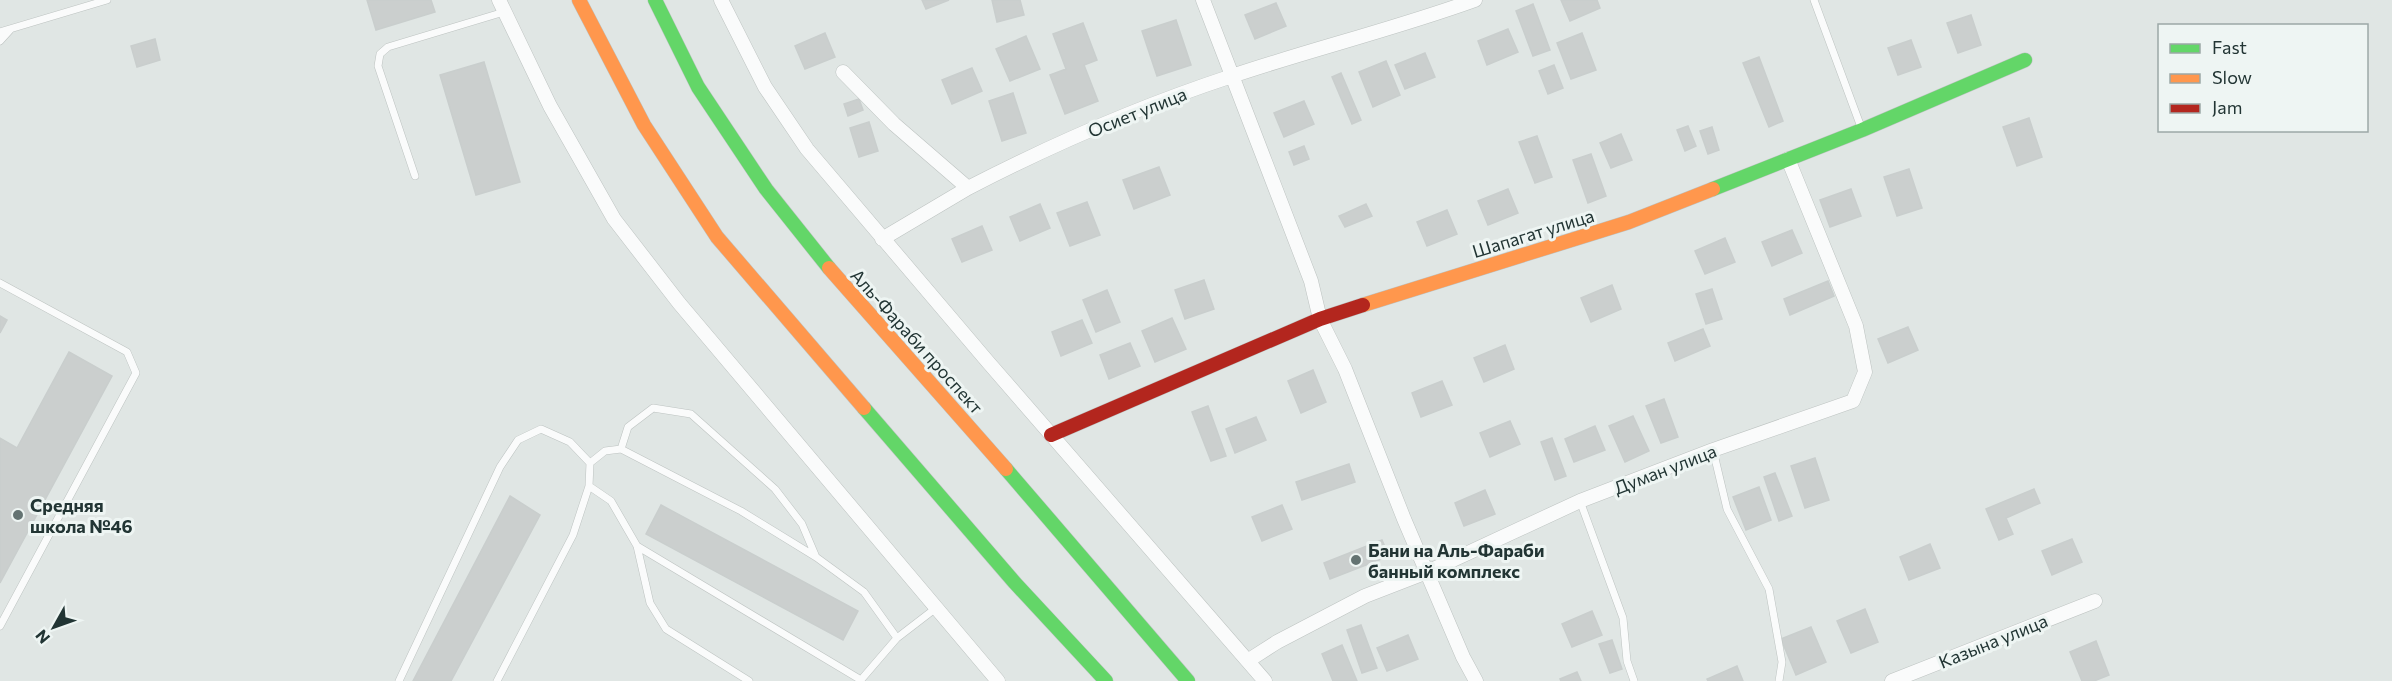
<svg xmlns="http://www.w3.org/2000/svg" width="2392" height="681" font-family="Commissioner,sans-serif">
  <style>
    .building { fill: #cbcfce; stroke: #c9cecd; stroke-width: 1.5 }
    .lines { fill: none; stroke-linecap: round; stroke-linejoin: round }
    .lane-casing { stroke: #bdc3c1; stroke-width: 8 }
    .street-casing { stroke: #bdc3c1; stroke-width: 15 }
    .fast-casing { stroke: #bdc3c2; stroke-width: 15 }
    .slow-casing { stroke: #bdc3c2; stroke-width: 15 }
    .jam-casing { stroke: #bdc3c2; stroke-width: 15 }
    .lane { stroke: #fafbfb; stroke-width: 7 }
    .street { stroke: #fafbfb; stroke-width: 14 }
    .fast { stroke: #63d668; stroke-width: 14 }
    .slow { stroke: #ff974d; stroke-width: 14 }
    .jam { stroke: #b3261e; stroke-width: 14 }
    .poi-dot { fill: #647372; stroke: #eef5f3; stroke-width: 2 }
    .labels { text-anchor: middle; dominant-baseline: central; stroke-width: 6; stroke-linejoin: round; paint-order: stroke }
    .street-label { font-size: 18px; fill: #223534; stroke: #eef5f3 }
    .poi-label { font-size: 18px; font-weight: bold; fill: #223534; stroke: #eef5f3; text-anchor: start }
  </style>
  <rect width="100%" height="100%" fill="#e0e6e4"/>
  <path class="building" d="M367,0H431L435,12L376,30Z
    M922,0H949L926,9Z
    M992,0H1020L1024,15L997,22Z
    M1561,0H1597L1600,8L1570,21Z
    M1276,3L1286,26L1255,39L1245,15Z
    M1533,4L1550,50L1533,56L1516,11Z
    M1971,15L1981,45L1958,53L1947,23Z
    M1176,20L1191,65L1157,76L1142,31Z
    M1083,23L1097,60L1084,65L1098,101L1065,114L1050,75L1066,69L1053,34Z
    M1508,29L1518,52L1487,65L1478,41Z
    M825,33L835,57L805,69L795,46Z
    M1582,33L1596,70L1571,79L1557,43Z
    M1026,36L1040,69L1010,81L996,49Z
    M155,39L160,60L137,67L131,46Z
    M1911,40L1921,67L1898,75L1888,48Z
    M1425,53L1435,77L1405,89L1395,65Z
    M1759,57L1783,121L1769,127L1743,63Z
    M1386,61L1400,95L1373,107L1359,72Z
    M484,62L520,182L476,195L440,75Z
    M1554,65L1563,88L1548,94L1539,71Z
    M972,68L982,91L952,104L942,80Z
    M1341,73L1361,120L1352,124L1332,77Z
    M1013,93L1026,133L1002,141L989,101Z
    M859,99L863,110L848,116L844,104Z
    M1304,101L1314,124L1284,137L1274,113Z
    M2029,118L2042,157L2017,166L2003,127Z
    M869,122L878,151L859,157L850,128Z
    M1688,126L1696,146L1685,151L1677,130Z
    M1712,127L1719,150L1708,154L1700,131Z
    M1621,134L1632,160L1611,168L1600,143Z
    M1537,136L1552,177L1535,183L1519,142Z
    M1304,146L1309,159L1294,165L1289,152Z
    M1591,154L1606,196L1588,203L1573,160Z
    M1159,167L1170,195L1134,209L1123,180Z
    M1909,169L1922,208L1897,216L1884,177Z
    M1508,189L1518,213L1488,225L1478,201Z
    M1851,189L1861,216L1830,227L1820,200Z
    M1087,202L1100,235L1070,246L1057,213Z
    M1040,204L1050,228L1020,241L1010,217Z
    M1366,204L1372,216L1345,227L1339,216Z
    M1447,210L1457,234L1427,246L1417,222Z
    M982,226L992,250L962,262L952,239Z
    M1792,230L1802,253L1772,266L1762,242Z
    M1725,238L1735,262L1705,274L1695,251Z
    M1204,280L1214,309L1185,319L1175,290Z
    M1828,281L1834,296L1790,315L1784,299Z
    M1612,285L1621,309L1591,322L1581,298Z
    M1712,289L1722,319L1706,324L1696,294Z
    M1107,290L1120,322L1096,332L1083,300Z
    M0,316L7,320L0,333Z
    M1172,318L1186,349L1155,362L1142,331Z
    M1082,320L1092,343L1061,356L1052,332Z
    M1908,327L1918,350L1888,363L1878,339Z
    M1703,329L1710,346L1675,361L1668,343Z
    M1130,343L1140,366L1109,379L1100,355Z
    M1505,345L1514,369L1484,382L1474,358Z
    M69,352L112,376L0,583V438L17,448Z
    M1313,370L1326,402L1301,413L1288,381Z
    M1442,381L1452,405L1421,417L1412,393Z
    M1664,399L1678,437L1661,443L1646,406Z
    M1208,406L1226,456L1211,461L1192,412Z
    M1633,416L1649,451L1625,462L1609,426Z
    M1256,417L1266,440L1235,453L1226,429Z
    M1510,421L1520,444L1490,457L1480,433Z
    M1595,426L1605,450L1574,462L1565,439Z
    M1552,438L1566,476L1555,480L1541,442Z
    M1815,458L1829,500L1805,508L1791,466Z
    M1349,464L1355,482L1302,500L1296,482Z
    M1775,473L1792,516L1779,521L1764,477Z
    M1759,487L1771,520L1746,530L1733,497Z
    M2034,489L2040,503L2006,518L2013,534L1999,540L1986,509Z
    M1485,490L1495,514L1464,526L1455,503Z
    M510,496L540,515L451,681H413Z
    M661,505L858,611L843,640L646,534Z
    M1282,505L1292,529L1262,541L1252,517Z
    M2072,539L2082,562L2052,575L2042,551Z
    M1382,540L1389,556L1330,579L1324,563Z
    M1930,544L1940,568L1909,580L1900,557Z
    M1865,609L1878,642L1851,653L1837,621Z
    M1592,611L1602,635L1572,647L1562,624Z
    M1361,625L1377,668L1362,673L1347,630Z
    M1811,627L1826,662L1796,675L1781,639Z
    M1408,635L1418,659L1387,671L1377,648Z
    M1612,640L1622,669L1610,673L1599,644Z
    M2096,641L2109,675L2094,681H2082L2070,652Z
    M1342,645L1357,681H1333L1322,654Z
    M1737,666L1743,681H1708L1707,679Z
    M1577,672L1581,681H1561L1560,679Z"/>
  <g class="lines">
    <defs>
      <path id="lane" d="M1814,0L1861,127
        M0,32L107,0
        M0,41L10,30
        M415,176L378,66L380,54L388,47L504,12
        M0,283L127,352L136,373L0,626
        M621,449L628,427L653,408L691,414L775,489L802,524L816,557
        M1713,450L1727,509L1769,589L1782,662L1779,681
        M589,486L611,501L637,546L861,680
        M1580,501L1623,618L1627,661L1634,681
        M637,546L650,603L666,629L749,681
        M399,681L500,467L518,440L541,429L570,442L590,463
        M497,681L573,535L589,486L590,463L605,451L621,449L741,511L816,557L864,592L897,638
        M860,681L897,638L936,608"/>
      <path id="street" d="M499,0L550,106L614,219L679,303L998,681
        M721,0L765,87L807,149L988,362L1265,681
        M1203,0L1311,281L1320,319L1345,369L1404,519L1463,657L1476,681
        M843,72L894,124L968,188C1053,144 1141,106 1232,76C1312,49 1395,29 1475,0
        M882,239L968,188
        M1249,660L1277,642L1365,596L1427,572L1580,501L1713,450L1853,401L1865,372L1856,326L1788,159
        M1892,681L2095,601"/>
      <path id="fast" d="M655,0L698,87L766,189L829,268
        M1713,189L1862,130L2025,60
        M864,408L1015,583L1106,681
        M1006,469L1188,681"/>
      <path id="slow" d="M579,0L644,125L717,237L864,408
        M829,268L1006,469
        M1363,305L1629,222L1713,189"/>
      <path id="jam" d="M1051,435L1320,319L1363,305"/>
    </defs>
    <use href="#lane" class="lane-casing"/>
    <use href="#street" class="street-casing"/>
    <use href="#fast" class="fast-casing"/>
    <use href="#slow" class="slow-casing"/>
    <use href="#jam" class="jam-casing"/>
    <use href="#lane" class="lane"/>
    <use href="#street" class="street"/>
    <use href="#fast" class="fast"/>
    <use href="#slow" class="slow"/>
    <use href="#jam" class="jam"/>
  </g>
  <g class="poi-dot">
    <circle cx="18" cy="515" r="6"/>
    <circle cx="1356" cy="560" r="6"/>
  </g>
  <g class="labels">
    <g class="street-label">
      <text transform="translate(1137 112) rotate(-22)">Осиет улица</text>
      <text transform="translate(1533 233) rotate(-17)">Шапагат улица</text>
      <text transform="translate(917 341) rotate(48)">Аль-Фараби проспект</text>
      <text transform="translate(1665 469) rotate(-21)">Думан улица</text>
      <text transform="translate(1993 641) rotate(-22)">Казына улица</text>
    </g>
    <g class="poi-label">
      <text x="30" y="505">Средняя<tspan x="30" dy="21">школа №46</tspan></text>
      <text x="1368" y="550">Бани на Аль-Фараби<tspan x="1368" dy="21">банный комплекс</tspan></text>
    </g>
  </g>
  <rect x="2158" y="24" width="210" height="108" fill="#eef5f3" stroke="#9ca8a7" stroke-width="1.5"/>
  <rect x="2170" y="44" width="30" height="9" fill="#63d668" stroke="#9ca8a7" stroke-width="1.5"/>
  <text x="2212" y="54" font-size="18" fill="#223534">Fast</text>
  <rect x="2170" y="74" width="30" height="9" fill="#ff974d" stroke="#9ca8a7" stroke-width="1.5"/>
  <text x="2212" y="84" font-size="18" fill="#223534">Slow</text>
  <rect x="2170" y="104" width="30" height="9" fill="#b3261e" stroke="#9ca8a7" stroke-width="1.5"/>
  <text x="2212" y="114" font-size="18" fill="#223534">Jam</text>
  <g transform="translate(54 627) rotate(230)" stroke="#eef5f3" stroke-width="4.5" paint-order="stroke">
  <path d="M0-4.5L10 22L0 15L-10 22Z" fill="#223534"/>
  <text y="-9" font-size="16" font-weight="bold" text-anchor="middle" fill="#223534">N</text>
  </g>
</svg>
